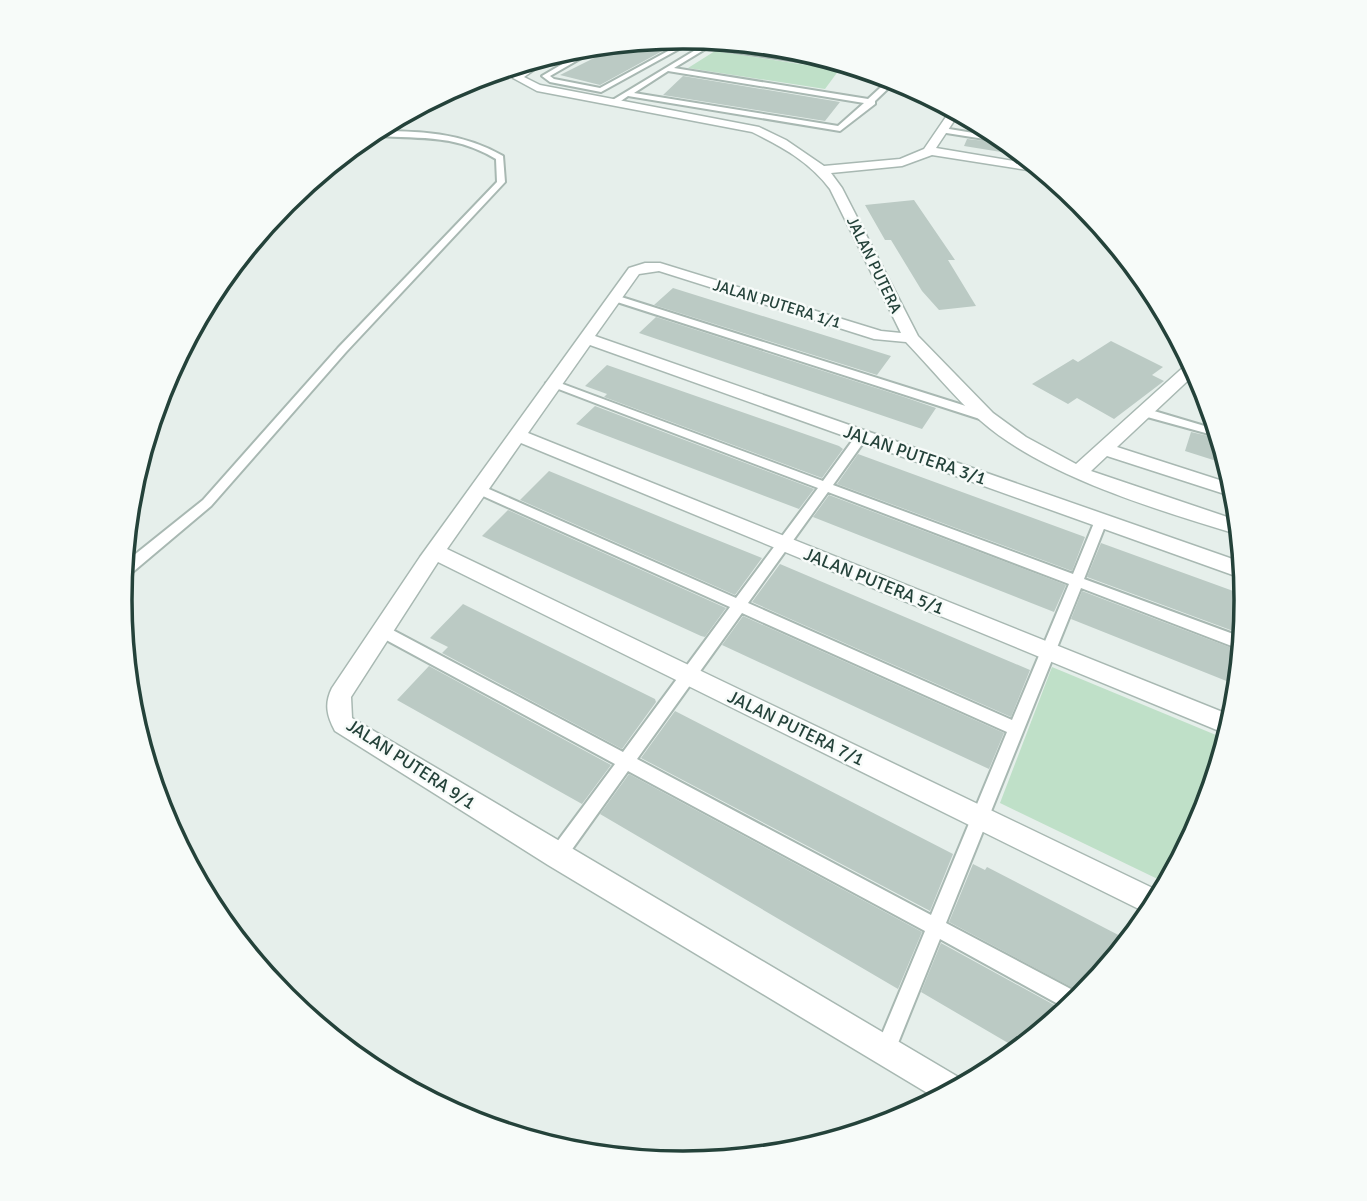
<svg xmlns="http://www.w3.org/2000/svg" width="1367" height="1201" font-family="Signika,sans-serif">
  <style>
    .green { fill: #bfe0c8 }
    .building { fill: #bbcac4 }
    .lines { fill: none; stroke-linecap: round; stroke-linejoin: round }
    .lane-casing { stroke: #a8b8b2; stroke-width: 4 }
    .street-casing { stroke: #a8b8b2; stroke-width: 3 }
    .lane { fill: #fff; fill-rule: evenodd }
    .street { fill: #fff; fill-rule: evenodd }
    .labels { text-anchor: middle; dominant-baseline: central; stroke-width: 5; stroke-linejoin: round; paint-order: stroke }
    .far-street-label { font-size: 16px; fill: #24423a; stroke: #f7fbf9 }
    .street-label { font-size: 18px; fill: #24423a; stroke: #f7fbf9 }
    .rim { fill: none; stroke: #24423a; stroke-width: 3.5 }
  </style>
  <rect width="100%" height="100%" fill="#e6efeb"/>
  <path class="green" d="M715,51L839,70L825,89L688,68Z
    M1052,667L1228,740L1204,817L1168,884L1000,803Z"/>
  <path class="building" d="M688,37L600,85L560,75L626,42Z
    M683,76L840,102L825,121L663,95Z
    M967,139L1012,144L1026,156L964,146Z
    M914,200L955,260H948L976,306L939,310L922,291L891,240H885L865,205Z
    M673,288L756,314L891,356L877,375L654,305Z
    M656,317L901,396L936,408L922,429L639,333Z
    M1111,341L1163,367L1152,375L1164,381L1114,419L1077,398L1068,404L1032,384L1073,359L1078,362Z
    M607,365L839,446L843,449L822,478L604,397L607,394L585,386Z
    M595,406L814,489L799,509L576,424Z
    M1191,432L1221,439L1229,465L1185,451Z
    M858,454L1085,537L1072,571L837,484Z
    M549,471L685,527L762,558L735,595L520,500Z
    M829,495L1066,585L1054,612L813,517Z
    M508,510L726,608L705,637L701,636L482,536Z
    M1101,543L1247,596L1244,635L1087,577Z
    M780,564L1030,670L1011,717L752,602Z
    M1082,591L1242,652L1239,686L1071,619Z
    M463,604L655,699L656,702L622,749L442,653L448,647L430,638Z
    M743,616L1004,733L989,769L722,645Z
    M429,666L611,765L582,804L397,700Z
    M675,711L953,854L930,911L641,758Z
    M629,774L922,932L898,989L600,814Z
    M973,864L985,870L987,867L1130,941L1086,995L949,922Z
    M941,943L1067,1012L1020,1050L921,992Z"/>
  <g class="lines">
    <defs>
      <path id="lane" d="M692,38H699L601,92L550,82L542,76L595,45H604L550,76L554,79L600,88Z
        M712,40L715,42L712,45L858,67L873,72L707,48L674,68L868,99L892,77L898,79L875,101V104L840,131L628,96L618,103L611,101ZM668,71L864,103L838,126L634,93Z
        M943,128L1004,138L1010,143L940,132L939,130Z
        M372,131C419,131 461,132 503,156L505,182L346,352L211,506L128,576L122,577L123,564L203,500L338,348L497,182L496,159C451,132 416,140 367,135Z
        M615,295L991,414L993,417L991,420H983L611,300L610,298Z
        M552,380L823,481L858,433H866L868,436L833,485L1073,574L1096,518H1106L1107,521L1084,579L1244,638L1242,650L1081,588L946,923L1084,996L1069,1010L940,939L892,1058L885,1061L878,1058L875,1051L925,931L628,771L563,862L557,864L551,862L548,856L551,850L615,764L377,635L375,631L377,627H387L623,752L730,607L474,492L472,489L474,486H482L736,598L818,488L548,385L546,383ZM828,492L1069,584L1012,720L748,603ZM742,613L1007,732L931,915L637,759Z
        M1144,408L1218,430L1220,437L1140,415V409Z"/>
      <path id="street" d="M551,54V58L524,77L540,85L759,127L786,140L824,166L900,159L924,149L952,108L960,112L936,148L1038,165L1047,173L932,155L902,166L831,173L842,188L918,336L993,413L1026,437L1076,464L1188,363L1192,362L1197,372L1117,447L1235,485L1237,498L1107,456L1091,471L1239,521L1240,535C1160,511 1043,476 981,421C954,397 931,368 906,342L874,339L659,271L639,274L595,336L1244,563V579L590,345L528,433L1235,717L1229,735L521,443L447,549L1163,893L1151,915L438,562L351,697L352,718L965,1081L967,1085L939,1100L548,865L335,731C327,716 324,704 332,688L420,557L629,268L645,263H660L881,331L901,333L830,189C810,162 781,146 752,132L537,91L513,78L517,69Z"/>
    </defs>
    <use href="#lane" class="lane-casing"/>
    <use href="#street" class="street-casing"/>
    <use href="#lane" class="lane"/>
    <use href="#street" class="street"/>
  </g>
  <g class="labels">
    <g class="far-street-label">
      <text transform="translate(874 265) rotate(64)">JALAN PUTERA</text>
      <text transform="translate(777 304) rotate(17)">JALAN PUTERA 1/1</text>
    </g>
    <g class="street-label">
      <text transform="translate(915 455) rotate(19)">JALAN PUTERA 3/1</text>
      <text transform="translate(874 581) rotate(22)">JALAN PUTERA 5/1</text>
      <text transform="translate(796 728) rotate(26)">JALAN PUTERA 7/1</text>
      <text transform="translate(411 764) rotate(33)">JALAN PUTERA 9/1</text>
    </g>
  </g>
  <path d="M0 0H1367V1201H0ZM132 600a551 551 0 1 1 1102 0a551 551 0 1 1-1102 0Z" fill="#f7fbf9" fill-rule="evenodd"/>
  <path class="rim" d="M132 600a551 551 0 1 1 1102 0a551 551 0 1 1-1102 0Z"/>
</svg>
